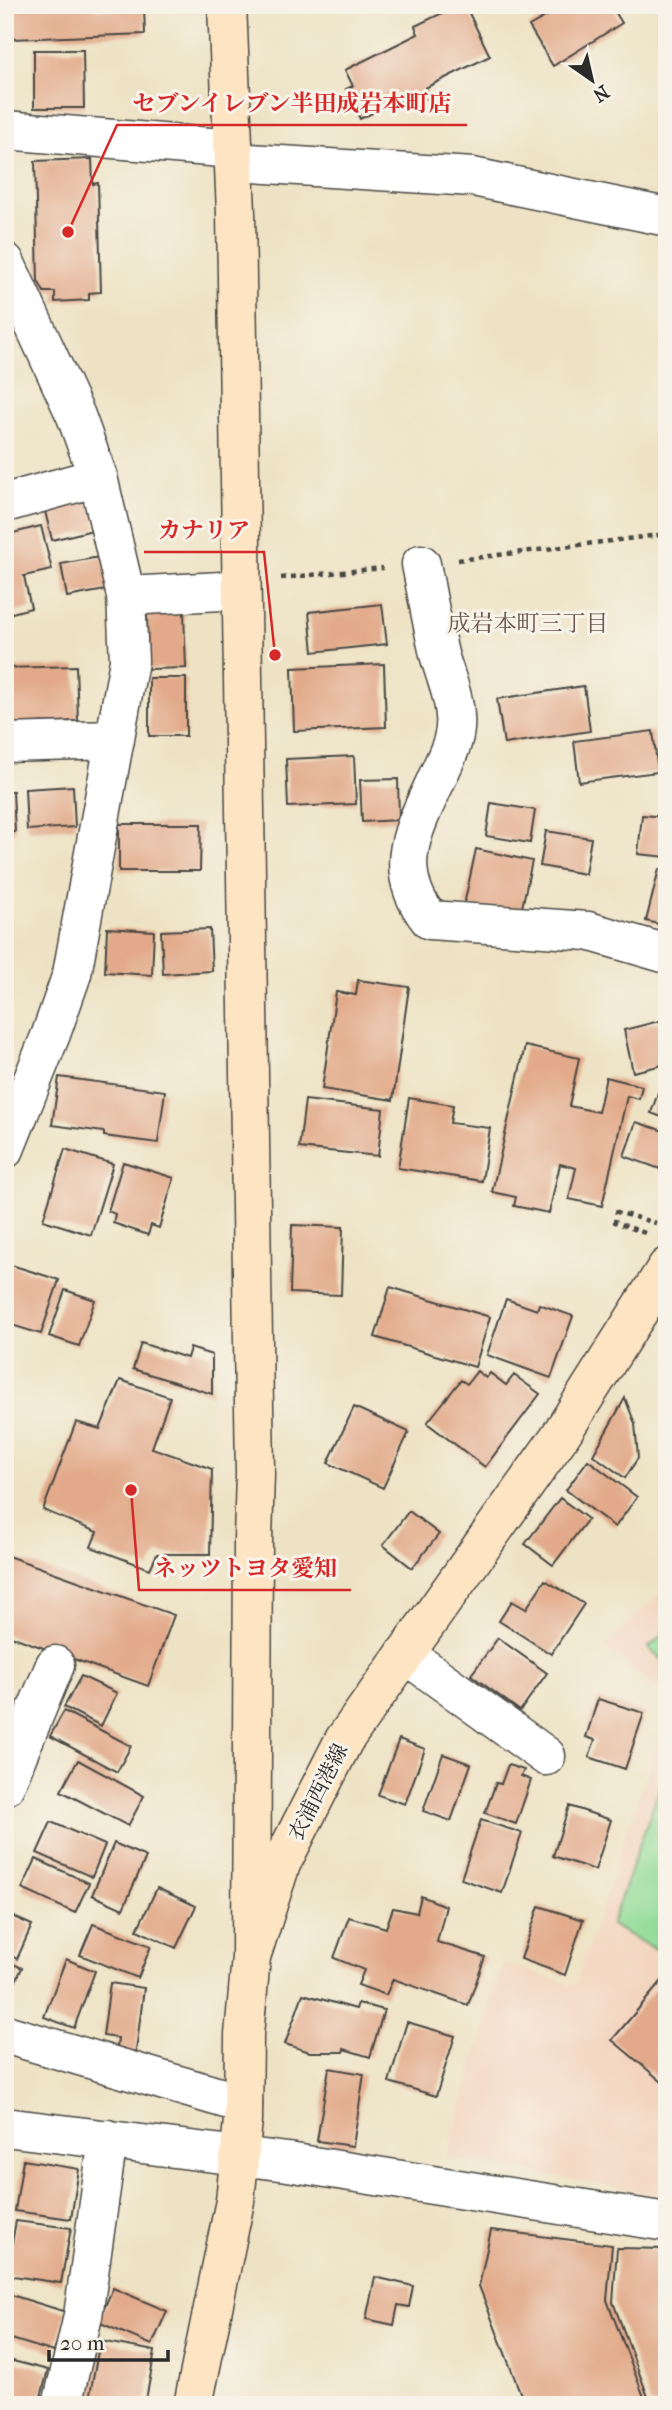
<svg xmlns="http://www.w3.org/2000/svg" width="672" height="2410" font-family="'IM FELL French Canon','Noto Serif JP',serif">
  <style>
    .built { fill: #f3d4be }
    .green { fill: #93dc97; stroke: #5f8461; stroke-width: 2 }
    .building { fill: #e2aa8a }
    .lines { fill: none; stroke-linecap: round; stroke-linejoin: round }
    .street-casing { stroke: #484642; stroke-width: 41 }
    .secondary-casing { stroke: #484642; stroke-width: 41 }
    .path { stroke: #484642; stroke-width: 4.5; stroke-dasharray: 5 5; stroke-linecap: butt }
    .street { stroke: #fff; stroke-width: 38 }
    .secondary { stroke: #fde5c4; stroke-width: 38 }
    .labels { text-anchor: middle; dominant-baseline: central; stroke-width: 6; stroke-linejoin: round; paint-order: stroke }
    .street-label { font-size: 21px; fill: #2b2b2b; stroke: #f7f3e8 }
    .neighbourhood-label { font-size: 23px; fill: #6b574c; stroke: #f7f3e8 }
    .leader { fill: none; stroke: #d62828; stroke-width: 2.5 }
    .callout-dot { fill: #d62828; stroke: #f7f3e8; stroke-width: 2.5 }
    .callout-label { font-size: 23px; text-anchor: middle; font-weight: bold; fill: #d62828; stroke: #f7f3e8; stroke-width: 6; stroke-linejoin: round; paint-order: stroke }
  </style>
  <rect width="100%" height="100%" fill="#f7f3e8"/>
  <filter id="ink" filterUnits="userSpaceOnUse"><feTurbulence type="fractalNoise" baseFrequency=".0143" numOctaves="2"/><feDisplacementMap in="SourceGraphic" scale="14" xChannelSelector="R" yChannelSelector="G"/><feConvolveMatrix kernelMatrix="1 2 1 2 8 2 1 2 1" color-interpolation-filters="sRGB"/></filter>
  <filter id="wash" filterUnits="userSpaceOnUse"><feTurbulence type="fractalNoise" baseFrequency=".00686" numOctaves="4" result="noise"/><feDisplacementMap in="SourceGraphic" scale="28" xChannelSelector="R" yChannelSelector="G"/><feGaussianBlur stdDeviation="1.57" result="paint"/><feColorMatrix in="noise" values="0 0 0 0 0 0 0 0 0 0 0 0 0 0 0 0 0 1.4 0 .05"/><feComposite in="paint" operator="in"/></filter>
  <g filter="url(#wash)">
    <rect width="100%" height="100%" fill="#ede2c3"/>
    <path class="built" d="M667,1584V1698L606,1647Z
      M667,1714V2196L447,2157L503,1963L575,1986Z"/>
    <path class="green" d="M667,1631V1665L648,1648Z
      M667,1767V1941L658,1951L611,1925Z"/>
    <g id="blocks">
      <path class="building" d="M11,5H96V9L144,7L145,34L12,39Z
        M459,5H465L490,56L425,88L430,97L404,110L399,100L360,119L346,89L353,86L345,70L418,34L415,26Z
        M545,5H611L622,23L553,66L529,26L550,14Z
        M34,50H83L84,108H34Z
        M92,159L93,184L98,183L101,292L89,293V300L55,302V292H44L38,281L35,161Z
        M89,496L97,529L52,540L44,507Z
        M41,526L52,570L24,576L31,608L8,614L5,603V535Z
        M105,556L111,589L67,597L61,564Z
        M382,604L387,644L313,652L309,612Z
        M147,611L184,612L186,668L148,669Z
        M384,664L386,727L294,731L292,668Z
        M76,666L78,721L5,724V668Z
        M149,678H186V736H149Z
        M584,686L590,731L504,744L497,699Z
        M653,731L658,772L579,782L574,741Z
        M354,756L356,804L288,807L286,759Z
        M398,779L399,820L362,822L360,780Z
        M73,786L75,827L27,830L25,789Z
        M5,791H13L15,832L5,833Z
        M491,803L535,810L530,843L486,836Z
        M642,815L667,817V857L638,854Z
        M119,824H201L200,871H119Z
        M546,831L591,838L585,874L540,866Z
        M476,849L532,861L520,917L464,905Z
        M659,869L667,871V926L646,921Z
        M107,928L154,931L152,975L105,972Z
        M210,929L212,971L163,974L161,931Z
        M358,980L409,987L393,1100L322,1089L336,992L356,995Z
        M667,1019V1064L633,1072L624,1030Z
        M525,1046L579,1058L569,1106L598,1112L606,1077L642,1086L639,1099L627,1096L602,1206L569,1199L576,1168L560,1164L549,1213L514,1206L516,1197L492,1192Z
        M59,1077L165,1091L158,1143L104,1136V1132L52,1125Z
        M661,1084L667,1086V1119L651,1113Z
        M409,1098L453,1105L450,1123L490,1128L482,1181L398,1168Z
        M305,1100L383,1109L378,1156L299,1148Z
        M636,1122L667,1132L666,1171L624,1156Z
        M65,1149L113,1164L91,1235L43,1220Z
        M123,1162L174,1178L159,1228L151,1225L148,1235L113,1223L115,1214L108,1211Z
        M292,1225L343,1227L341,1295L290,1293Z
        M8,1264L59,1280L41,1334L5,1323V1271Z
        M390,1287L490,1317L475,1367L375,1337Z
        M65,1290L95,1300L79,1346L49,1336Z
        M506,1299L537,1310L539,1304L573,1316L551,1378L487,1355Z
        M141,1343L187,1358L190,1348L212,1355V1394L133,1369Z
        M477,1371L486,1378L490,1373L506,1385L514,1375L540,1394L485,1467L427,1423L461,1380L467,1384Z
        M120,1380L170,1397L152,1448L212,1469L210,1554H157L150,1569L91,1547L97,1532L43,1510L76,1422L100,1429Z
        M625,1398L635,1424L638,1458L625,1478L593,1455Z
        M354,1407L409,1432L383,1488L328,1463Z
        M588,1460L637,1497L615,1527L566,1490Z
        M560,1498L588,1519L553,1565L525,1544Z
        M409,1511L439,1534L412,1568L383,1545Z
        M5,1555L174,1615L148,1686L5,1634Z
        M545,1580L584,1604L551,1654L499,1621L512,1601L526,1609Z
        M498,1638L547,1673L520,1711L471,1675Z
        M81,1676L117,1693L101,1726L64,1707Z
        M598,1699L644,1713L625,1769L589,1757L595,1740L586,1737Z
        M64,1711L131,1746L117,1772L50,1736Z
        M399,1739L425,1749L405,1804L378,1795Z
        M443,1754L471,1764L451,1821L423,1811Z
        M78,1760L144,1796L128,1826L61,1791Z
        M508,1765L524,1770L521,1776L531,1780L516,1824L485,1813L496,1783L501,1784Z
        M569,1806L611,1820L595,1870L553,1856Z
        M481,1820L522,1833L502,1893L461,1879Z
        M51,1822L105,1845L92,1877L37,1853Z
        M114,1843L146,1857L123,1909L92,1895Z
        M36,1859L89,1883L75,1913L22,1889Z
        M157,1888L196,1906L176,1948L137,1930Z
        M421,1896L446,1906L437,1942L485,1957L468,2005L393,1979L386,1995L358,1985L364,1970L334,1958L349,1917L386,1928L393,1908L417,1913Z
        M539,1906L583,1920L565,1975L521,1959Z
        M5,1913L32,1925L17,1959L5,1953Z
        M93,1924L151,1946L138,1978L80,1955Z
        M66,1959L95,1971L74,2028L44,2017Z
        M5,1960L22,1968L5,2004Z
        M667,1975V2086L612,2040Z
        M110,1983L144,1988L135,2059L116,2057L118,2038L103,2036Z
        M303,1994L356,2009L358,2003L384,2010L370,2057L344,2049L343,2052H310L285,2044Z
        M407,2022L455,2036L436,2096L389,2082Z
        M329,2068L364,2074L353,2146L317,2141Z
        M23,2160L79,2169L71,2219L15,2211Z
        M16,2221L71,2228L61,2283L6,2275Z
        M491,2230L612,2245L607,2300L647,2405H525L479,2286Z
        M617,2248L667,2249V2405H651L613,2302Z
        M375,2277L413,2286L409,2307L398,2305L394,2325L366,2319Z
        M113,2288L167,2311L152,2345L98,2322Z
        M5,2293L66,2312L54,2352L5,2337Z
        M100,2341L155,2351L145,2405H88Z
        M5,2359L48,2370L40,2401L5,2391Z"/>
    </g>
  </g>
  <g filter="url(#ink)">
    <use href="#blocks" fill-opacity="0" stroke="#484642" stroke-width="2"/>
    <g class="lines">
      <defs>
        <path id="street" d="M5,130L234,149
          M235,162L473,177L667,217
          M5,262L76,416L98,477L126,596L129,661L72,974L51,1034L5,1149
          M5,503L98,477
          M421,564C427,594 432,624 439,654C444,673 454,695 455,716C457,735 450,750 442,767C418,823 386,865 430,920L588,931L667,954
          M126,596L241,590
          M5,743L115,740
          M405,1654L546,1756
          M5,1786L55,1665
          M5,2034L243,2104
          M5,2127L288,2162L667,2222
          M62,2405L83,2316L108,2139"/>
        <path id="secondary" d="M227,5L236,213L255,1473L253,1540L251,1957
          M193,2405L235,2201L243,2120L244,2035L251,1957L281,1864L344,1740L560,1436L667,1267"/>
      </defs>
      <use href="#street" class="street-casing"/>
      <use href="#secondary" class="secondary-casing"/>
      <path class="path" d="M458,560L667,534
        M281,578L383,568
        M645,1233L615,1222L617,1212L656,1223"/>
      <use href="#street" class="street"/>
      <use href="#secondary" class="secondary"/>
    </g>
  </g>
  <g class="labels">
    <g class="street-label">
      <text transform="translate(318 1792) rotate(-63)">衣浦西港線</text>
    </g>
    <g class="neighbourhood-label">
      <text x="528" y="623">成岩本町三丁目</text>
    </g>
  </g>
  <path class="leader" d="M68 232L117 125H467M275 655L264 552H144M131 1490L139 1590H351"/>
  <g class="callout-dot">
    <circle cx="68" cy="232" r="7"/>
    <circle cx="275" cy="655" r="7"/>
    <circle cx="131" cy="1490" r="7"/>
  </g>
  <g class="callout-label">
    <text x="292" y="111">セブンイレブン半田成岩本町店</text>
    <text x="204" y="538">カナリア</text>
    <text x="245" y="1576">ネッツトヨタ愛知</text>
  </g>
  <rect width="672" height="2410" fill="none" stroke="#f7f3e8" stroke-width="28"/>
  <g transform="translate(592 80) rotate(146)" stroke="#f7f3e8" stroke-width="5" paint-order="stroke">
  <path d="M0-5L12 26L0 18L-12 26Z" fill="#2b2b2b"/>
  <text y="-10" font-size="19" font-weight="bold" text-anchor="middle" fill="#2b2b2b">N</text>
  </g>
  <path d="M49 2350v10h119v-10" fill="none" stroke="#2b2b2b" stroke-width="3.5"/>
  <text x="60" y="2350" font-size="21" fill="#2b2b2b" stroke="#f7f3e8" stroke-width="5" paint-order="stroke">20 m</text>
</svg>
